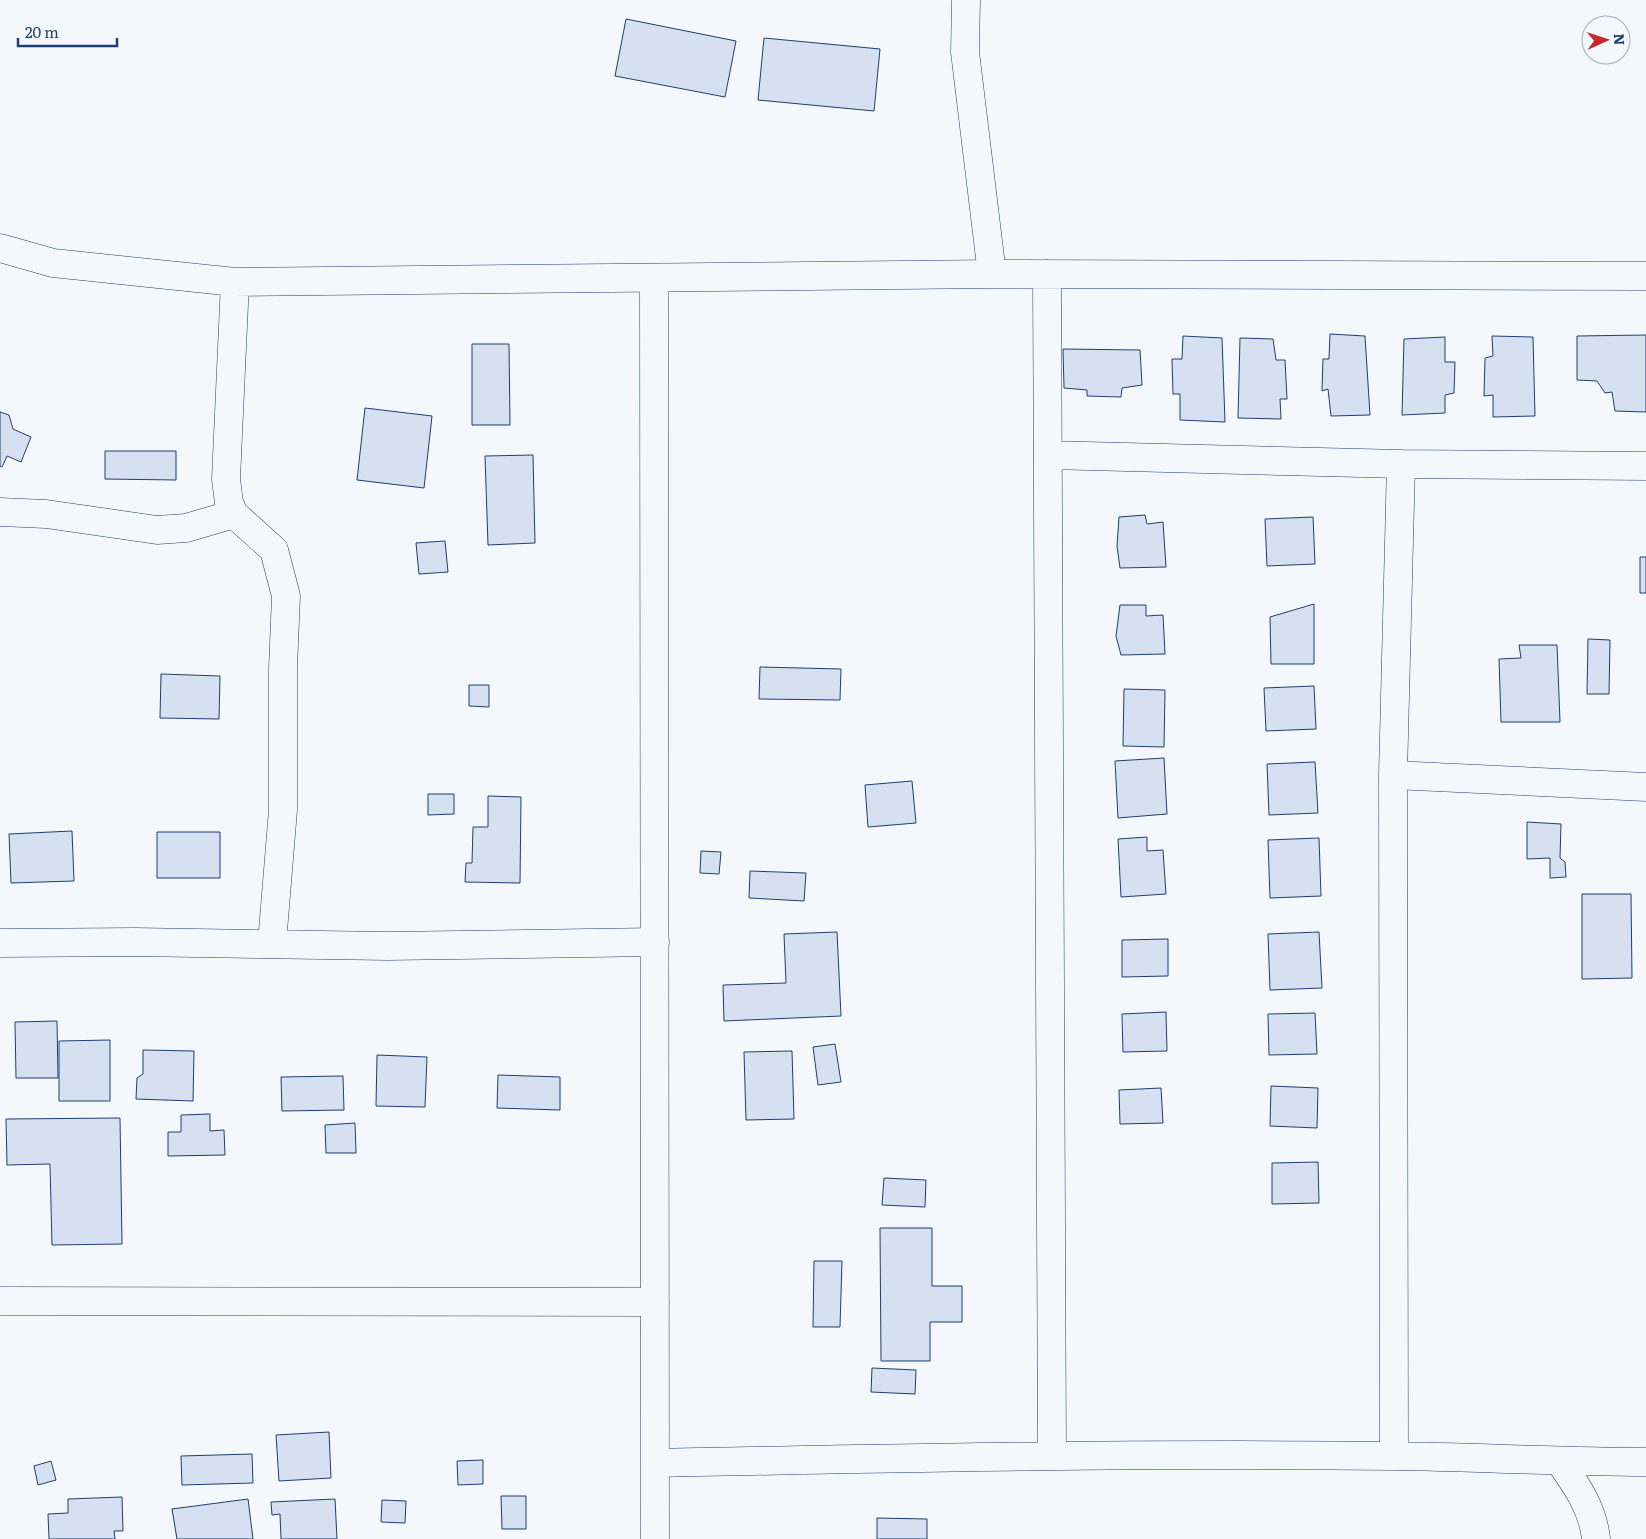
<svg xmlns="http://www.w3.org/2000/svg" width="1646" height="1539" font-family="Literata,serif">
  <style>
    .building { fill: #d5e0f0; stroke: #1d3f73 }
    .lines { fill: none; stroke-linecap: round; stroke-linejoin: round }
    .minor-casing { stroke: #1d3f73; stroke-width: 29 }
    .minor { stroke: #f4f7fb; stroke-width: 28 }
  </style>
  <rect width="100%" height="100%" fill="#f4f7fb"/>
  <path class="building" d="M626,19L736,41L725,97L615,76Z
    M764,38L880,49L874,111L758,100Z
    M1330,334L1365,336L1370,415L1331,416L1328,389L1322,391L1323,359H1329Z
    M1646,335V412L1615,411L1612,392L1605,393L1597,381L1577,380V336Z
    M1183,336L1222,338L1225,422L1180,420V394H1173L1172,359H1182Z
    M1492,336L1533,337L1535,416L1493,417V395L1484,396L1485,358L1493,356Z
    M1445,337V362H1455L1454,393L1445,395V413L1402,415L1404,339Z
    M1240,338L1273,339L1276,360H1285L1287,399H1280L1281,419L1238,418Z
    M472,344H509L510,425H472Z
    M1063,349L1140,350L1142,385L1122,388L1121,397L1087,396V390L1064,388Z
    M365,408L432,416L424,488L357,480Z
    M0,412L9,415L13,429L31,437L21,462L7,456L2,467L0,466Z
    M105,451H176V480L105,479Z
    M533,455L535,543L488,545L485,456Z
    M1145,515L1147,524L1163,522L1166,567L1120,568L1117,546L1119,517Z
    M1313,517L1315,564L1267,566L1265,519Z
    M445,541L448,572L419,574L416,543Z
    M1640,557H1646V593H1640Z
    M1314,604V664H1271L1270,617Z
    M1120,605H1146V616L1163,615L1165,654L1121,655L1116,636Z
    M1588,639L1610,640L1609,694H1587Z
    M1519,645H1557L1560,722H1501L1499,659L1521,658Z
    M760,667L841,669L840,700L759,699Z
    M161,674L220,676L219,719L160,718Z
    M469,685H489V707L469,706Z
    M1314,686L1316,729L1266,731L1264,688Z
    M1124,689L1165,690L1164,747L1123,746Z
    M1164,758L1167,814L1118,818L1115,761Z
    M1315,762L1318,813L1269,815L1267,764Z
    M912,781L916,823L868,827L865,785Z
    M428,794H454V814L428,815Z
    M488,796L521,797L520,883L465,882L466,863H472L473,827H488Z
    M1527,822L1561,824L1560,858L1565,862L1566,877L1550,878V858L1527,859Z
    M72,831L74,881L11,883L9,834Z
    M157,832H220V878H157Z
    M1147,837V851L1163,850L1166,894L1121,897L1118,839Z
    M1319,838L1321,896L1270,898L1268,840Z
    M701,851L721,852L719,874L700,873Z
    M750,871L806,873L804,901L749,898Z
    M1582,894H1631L1632,978L1582,979Z
    M837,932L841,1016L724,1021L723,985L786,983L784,934Z
    M1319,932L1322,988L1270,990L1268,934Z
    M1168,939V976L1122,977V940Z
    M1166,1012L1167,1051L1123,1052L1122,1014Z
    M1315,1013L1317,1054L1269,1055L1268,1014Z
    M57,1021L58,1078H16L15,1022Z
    M110,1040V1101H59V1041Z
    M835,1044L841,1082L818,1085L813,1047Z
    M143,1050L194,1051L193,1101L136,1099L137,1078L143,1074Z
    M792,1051L794,1119L746,1120L744,1052Z
    M377,1055L427,1057L425,1107L376,1106Z
    M498,1075L560,1077V1110L497,1108Z
    M343,1076L344,1110L282,1111L281,1077Z
    M1271,1086L1318,1088L1317,1128L1270,1126Z
    M1161,1088L1163,1123L1120,1124L1119,1090Z
    M210,1114V1131L224,1130L225,1155L168,1156V1132H181V1115Z
    M120,1118L122,1244L52,1245L50,1164L7,1165L6,1119Z
    M355,1123L356,1153H326L325,1125Z
    M1318,1162L1319,1203L1272,1204V1163Z
    M884,1178L926,1180L925,1207L882,1205Z
    M880,1228H932V1286H962V1322H930V1361H881Z
    M814,1261H842L840,1327H813Z
    M872,1368L916,1370L915,1394L871,1392Z
    M329,1432L331,1478L279,1481L276,1435Z
    M252,1454L253,1483L182,1485L181,1456Z
    M483,1460V1484L458,1485L457,1461Z
    M51,1461L56,1480L38,1485L34,1466Z
    M501,1496H526V1529H502Z
    M122,1497L123,1531H114L115,1539H49L48,1514L68,1513V1499Z
    M248,1499L253,1539H177L172,1509Z
    M335,1499L337,1539H281L280,1514L272,1515L271,1502Z
    M382,1500L406,1501L405,1523L381,1522Z
    M877,1518L927,1519V1539H877Z"/>
  <g class="lines">
    <defs>
      <path id="minor" d="M966,0L965,52L992,274
        M0,248L53,263L235,282L992,274L1646,276
        M1047,274L1052,1455
        M654,279L655,1539
        M235,282L226,479L229,503L234,514L274,550L286,596L283,668V810L272,943
        M1048,455L1401,464L1646,466
        M0,512L46,514L157,530L186,528L234,514
        M1393,775L1646,787
        M0,943L135,942L388,946L655,942
        M0,1301L655,1302
        M1394,1456L1393,775L1401,464
        M1560,1462C1577,1486 1593,1509 1596,1539
        M655,1463C901,1458 1146,1453 1392,1456C1477,1457 1561,1462 1646,1462"/>
    </defs>
    <use href="#minor" class="minor-casing"/>
    <use href="#minor" class="minor"/>
  </g>
  <g transform="translate(1606 40) rotate(87)"><circle r="24" fill="#f4f7fb" stroke="#9eadc5"/>
  <path d="M0-4L9 19L0 12L-9 19Z" fill="#c62828"/>
  <text y="-8" font-size="14" font-weight="bold" text-anchor="middle" fill="#1d3f73">N</text>
  </g>
  <path d="M18 38v8h99v-8" fill="none" stroke="#1d3f73" stroke-width="2.5"/>
  <text x="25" y="38" font-size="15" fill="#1d3f73" stroke="#f4f7fb" stroke-width="4" paint-order="stroke">20 m</text>
</svg>
